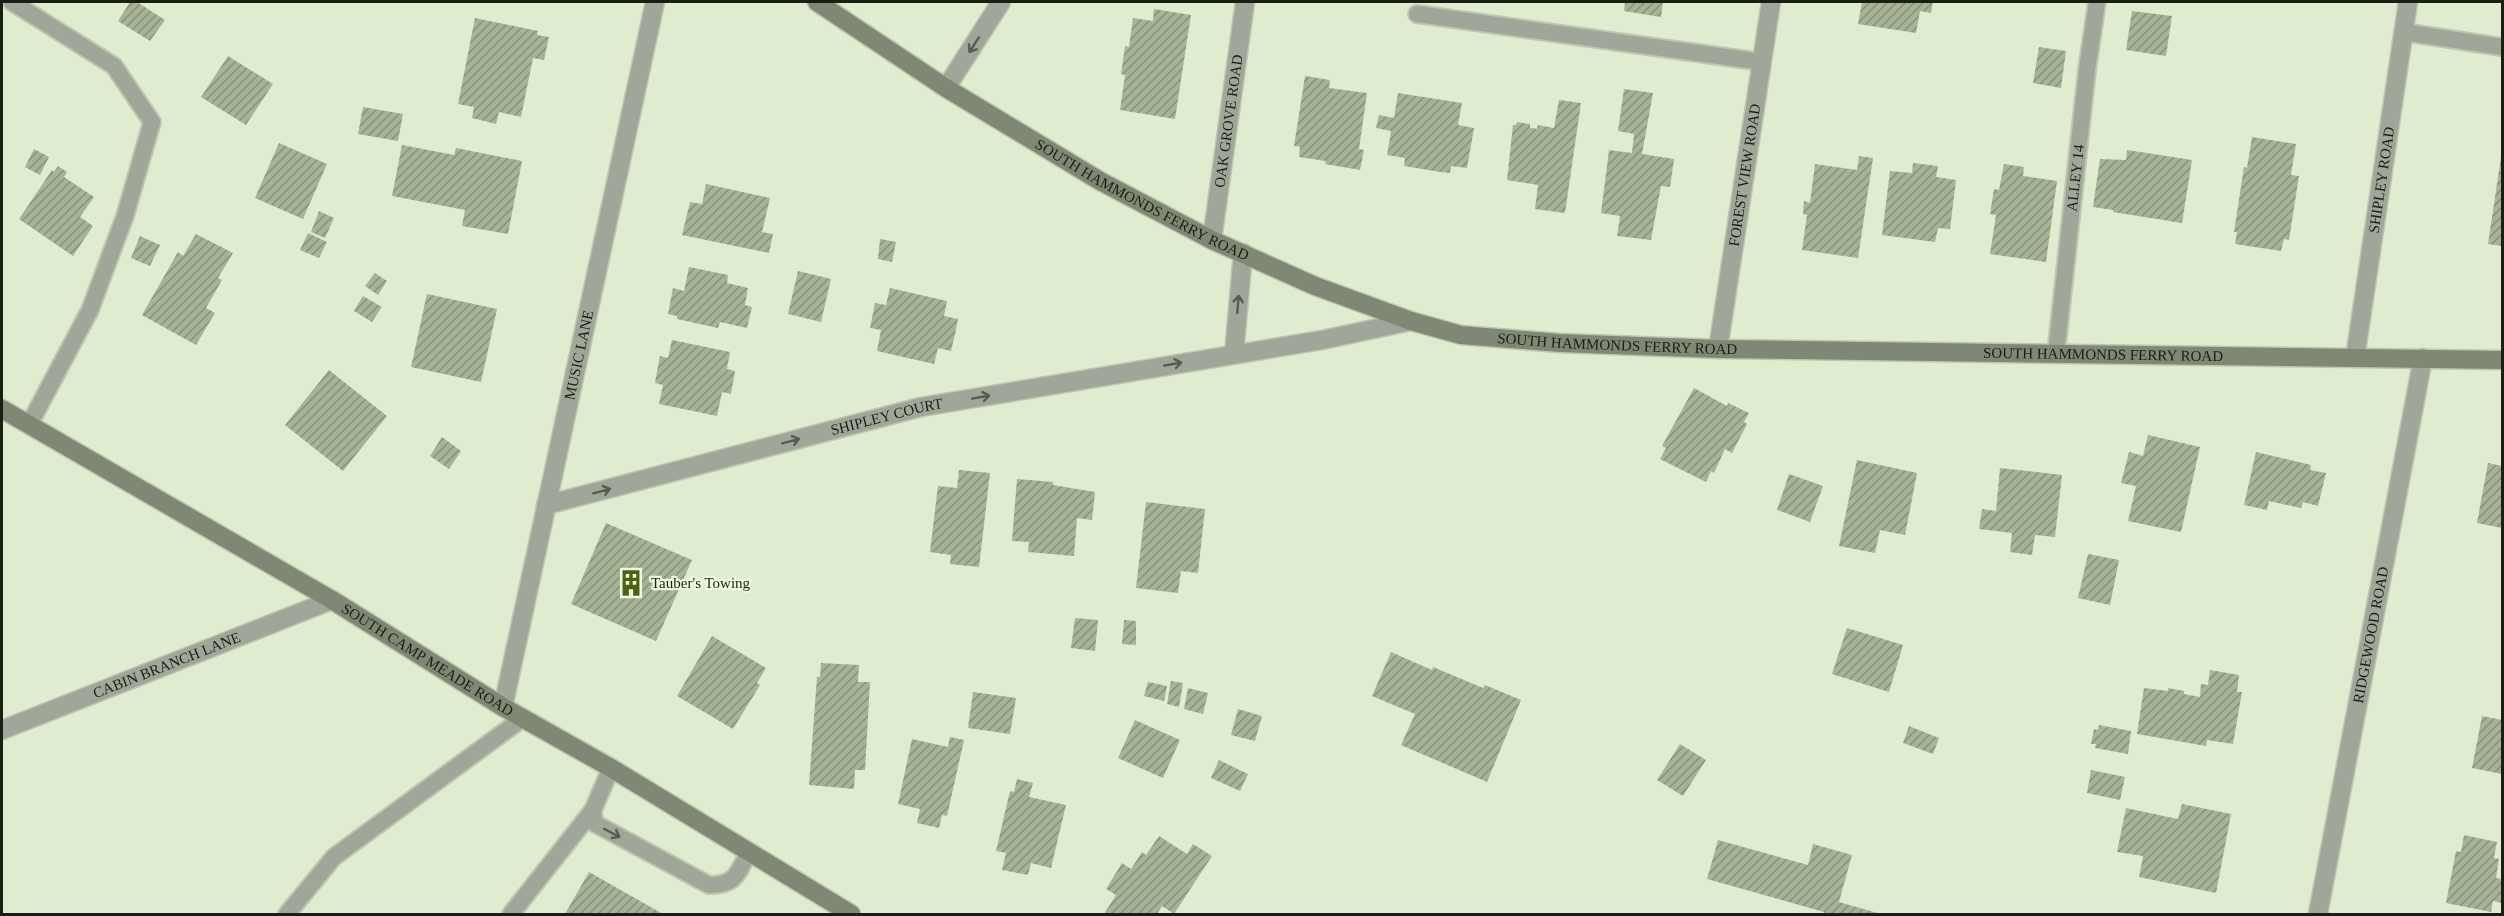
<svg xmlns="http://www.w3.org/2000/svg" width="2504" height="916" font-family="Georgia,serif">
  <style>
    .building { fill: url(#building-hatch) }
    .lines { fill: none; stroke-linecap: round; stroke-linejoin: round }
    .lane-casing { stroke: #bcc7ad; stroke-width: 20 }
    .street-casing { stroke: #bcc7ad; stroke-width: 21 }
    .secondary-casing { stroke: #bcc7ad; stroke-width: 21 }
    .lane { stroke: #a1a69a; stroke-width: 16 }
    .street { stroke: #a1a69a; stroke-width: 18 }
    .secondary { stroke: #7f8775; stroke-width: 18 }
    .oneway { stroke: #575c50 }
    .labels { text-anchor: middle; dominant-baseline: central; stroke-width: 4.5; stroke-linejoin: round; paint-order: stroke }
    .street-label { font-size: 15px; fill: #1a1f14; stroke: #edf9dc }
    .poi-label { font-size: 15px; fill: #1a1f14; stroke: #edf9dc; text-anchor: start }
  </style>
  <defs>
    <pattern id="building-hatch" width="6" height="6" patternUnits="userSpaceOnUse" patternTransform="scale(1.5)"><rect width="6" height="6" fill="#a7b397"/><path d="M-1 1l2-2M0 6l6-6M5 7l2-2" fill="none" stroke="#87917a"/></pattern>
  </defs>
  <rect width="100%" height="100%" fill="#e0eccf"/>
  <path class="building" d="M130,2H137L165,20L150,41L118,21Z
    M1625,2H1663L1661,17L1624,11Z
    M1862,2H1933L1931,13L1920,11L1916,33L1858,24Z
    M1154,9L1191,15L1175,119L1120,110L1125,75L1121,74L1125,46L1129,47L1133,18L1153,21Z
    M2132,11L2172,16L2166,56L2126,50Z
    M475,18L538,31L537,35L549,37L544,60L533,58L521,117L499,112L496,124L472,118L474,107L458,104Z
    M2039,47L2066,51L2061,88L2033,83Z
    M228,56L273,84L246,125L201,97Z
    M1305,76L1330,80L1329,88L1367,93L1359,149L1364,150L1360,170L1325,164L1326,161L1299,157L1300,147L1294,146Z
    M1624,89L1653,93L1642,154L1674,159L1670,187L1661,186L1651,240L1617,236L1620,216L1601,213L1609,150L1632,153L1634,134L1618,131Z
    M1398,93L1462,103L1458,125L1474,128L1467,168L1451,166L1450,173L1440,172L1404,166L1405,158L1387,155L1391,131L1376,128L1379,115L1394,118Z
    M1559,100L1581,103L1565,213L1535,209L1538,185L1507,180L1513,125H1516L1517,122L1530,124V128H1533L1537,129L1538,125L1554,128Z
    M363,107L403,114L398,141L358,134Z
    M2252,137L2296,144L2291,175L2299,176L2289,240L2284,239L2281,251L2235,244L2237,232H2234L2244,167L2247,168Z
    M279,143L327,164L303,219L255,198Z
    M402,145L454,155L456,148L522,161L508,234L462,226L465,210L392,196Z
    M34,149L49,157L40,175L25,167Z
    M2127,150L2192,160L2182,223L2113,212V210L2093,207L2100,159L2126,160Z
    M1859,156L1873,158L1858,258L1802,250L1807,215L1803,214L1804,201L1810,203L1815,164L1857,170Z
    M2501,157L2502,158V246L2488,244Z
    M1913,163L1938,166L1936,177L1956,180L1950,229L1938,228L1935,242L1882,235L1890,171L1912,173Z
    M2004,164L2024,167L2023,176L2057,181L2046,262L1990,254L1996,215L1990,214L1994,189L1999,190Z
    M58,166L67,172L64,177L94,197L80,217L93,226L73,256L19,219L52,170L54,172Z
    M706,184L770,198L762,232L773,234L769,253L682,235L690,202L702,204Z
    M319,211L334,218L325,238L311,232Z
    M308,233L327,242L319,258L300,250Z
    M196,234L233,253L218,278L222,280L206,308L215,313L196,345L142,315L178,252L183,256Z
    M140,236L160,245L150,266L131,258Z
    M880,239L896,242L892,262L878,259Z
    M689,267L728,275L727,283L748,288L745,305L752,307L747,328L720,322L718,328L677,319V316L668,314L673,288L684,291Z
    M798,271L831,279L821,322L788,314Z
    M375,273L387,281L378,295L365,286Z
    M890,288L947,301L944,316L958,319L955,334L951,351L938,348L934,364L877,351L881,330L870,328L875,303L886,305Z
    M427,294L497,309L481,382L411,367Z
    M363,296L382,307L372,322L354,311Z
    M672,340L730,352L727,369L735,371L731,394L722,392L717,416L659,404L663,385L655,383L658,366L660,356L668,358Z
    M329,370L387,416L343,471L285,425Z
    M1694,388L1727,406L1728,403L1749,413L1744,422L1747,424L1732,453L1725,449L1714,473L1711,471L1706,482L1660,459L1666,448L1662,446Z
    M2148,435L2200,447L2181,532L2128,521L2136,486L2121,483L2129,452L2143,456Z
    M442,437L461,451L449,469L430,456Z
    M2256,452L2311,465L2310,470L2326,473L2318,506L2303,502L2301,508L2269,501L2267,510L2244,505Z
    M1857,460L1917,473L1905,535L1880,530L1875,553L1839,546Z
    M2488,463L2502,466V528L2477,523Z
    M2000,468L2062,475L2055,537L2035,535L2032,555L2010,552L2012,533L1979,529L1982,509L1996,511Z
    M959,470L990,473L979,567L950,564L951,555L930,552L938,486L957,488Z
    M1789,474L1823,486L1810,522L1777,510Z
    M1017,479L1053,482V485L1095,492L1092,520L1077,518L1074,556L1028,552L1029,542L1012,541Z
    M1146,502L1205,509L1198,573L1181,571L1178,593L1136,588Z
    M606,523L692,560L656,641L571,604Z
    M2088,554L2119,560L2110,605L2078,598Z
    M1075,618L1098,620L1095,651L1071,648Z
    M1124,620L1136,621V645L1122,644Z
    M1847,628L1903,645L1889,692L1832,674Z
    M712,636L766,668L757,683L760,685L733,729L677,696Z
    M1391,652L1432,670L1433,667L1483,688L1485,685L1521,700L1487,782L1401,745L1415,714L1372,696Z
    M821,663L859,665L858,682H870L865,770H855L854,789L809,785L817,677H820Z
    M2210,670L2239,675L2237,692H2242L2233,744L2207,740L2206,746L2137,734L2144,688L2168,691V688L2184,691V694L2200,697L2201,684L2208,685Z
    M1171,681L1183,683L1179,707L1167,704Z
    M1148,682L1167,686L1164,701L1144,696Z
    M1188,688L1208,693L1203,714L1184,709Z
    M973,692L1016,698L1010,734L968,728Z
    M1238,709L1262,716L1255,741L1231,735Z
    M2482,716L2502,720V774L2472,768Z
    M1135,720L1180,740L1163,778L1118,758Z
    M2099,725L2131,731L2128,754L2095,748L2096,744H2091L2094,729L2098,730Z
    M1909,726L1939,738L1933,754L1903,743Z
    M950,737L964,740L947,816L942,815L939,828L917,823L920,809L898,804L912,739L948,747Z
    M1680,744L1706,760L1683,796L1657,780Z
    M1219,760L1248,774L1240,791L1211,778Z
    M2091,770L2125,777L2120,800L2087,793Z
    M1017,779L1033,783L1029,797L1066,805L1051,868L1031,863L1028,875L1002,870L1006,853L996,851L1010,791L1014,792Z
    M2182,804L2231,814L2216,893L2139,877L2143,856L2117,852L2126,808L2178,819Z
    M2464,835L2497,842L2494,858L2499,859L2496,878L2502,879V903L2493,901L2491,912L2446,903L2456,851L2461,852Z
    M1159,836L1187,854L1193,844L1212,856L1174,914L1162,906L1157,914H1104L1116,895L1106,889L1122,863L1131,869L1142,852L1146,855Z
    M1718,840L1808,865L1813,844L1852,855L1839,902L1881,914H1824V912L1707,879Z
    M589,872L663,914H565Z"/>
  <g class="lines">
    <defs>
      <g id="lane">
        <path d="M12,2L114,66L152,122L125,216L90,310L29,425"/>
        <path d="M1417,14L1762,62"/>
        <path d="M2403,32L2502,47"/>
        <path id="s1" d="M2056,354L2087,70L2097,2"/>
        <path d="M611,768L593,810L594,823L709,885C736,885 737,874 749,852"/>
        <path d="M287,914L334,857L523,718"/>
        <path d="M511,914L593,810"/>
      </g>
      <g id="street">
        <path d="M946,88L1001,2"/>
        <path id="s2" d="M1212,240L1245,2"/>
        <path id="s3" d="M1718,349L1771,2"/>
        <path d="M1234,354L1243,253"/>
        <path id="s4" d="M2355,358L2408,2"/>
        <path id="s5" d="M546,505L921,407L1322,340L1411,321"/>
        <path id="s6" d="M503,707L655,2"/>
        <path id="s7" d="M2,730L332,600"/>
        <path id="s8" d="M2318,914L2423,358"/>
      </g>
      <g id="secondary">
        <path id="s9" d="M817,2L946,88L1100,181L1212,240L1315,286L1411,321L1461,335L1560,343L1718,349L2502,360"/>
        <path id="s10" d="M2,409L332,600L503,707L611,768L851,914"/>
      </g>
    </defs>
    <use href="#lane" class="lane-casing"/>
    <use href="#street" class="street-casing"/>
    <use href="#secondary" class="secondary-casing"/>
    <use href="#lane" class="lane"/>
    <use href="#street" class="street"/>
    <use href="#secondary" class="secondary"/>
  </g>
  <defs><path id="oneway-shaft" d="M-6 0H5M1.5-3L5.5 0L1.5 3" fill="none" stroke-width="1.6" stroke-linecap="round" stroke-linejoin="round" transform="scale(1.5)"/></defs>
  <g class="oneway">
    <use href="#oneway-shaft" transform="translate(974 45) rotate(123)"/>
    <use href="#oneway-shaft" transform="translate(1238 304) rotate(-85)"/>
    <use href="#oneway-shaft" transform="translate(1173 364) rotate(-10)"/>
    <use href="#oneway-shaft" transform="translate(981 397) rotate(-10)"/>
    <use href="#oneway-shaft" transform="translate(791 441) rotate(-15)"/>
    <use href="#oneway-shaft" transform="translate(602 491) rotate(-15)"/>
    <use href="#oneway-shaft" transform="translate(612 833) rotate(28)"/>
  </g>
  <defs>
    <symbol id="building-bare" viewBox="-9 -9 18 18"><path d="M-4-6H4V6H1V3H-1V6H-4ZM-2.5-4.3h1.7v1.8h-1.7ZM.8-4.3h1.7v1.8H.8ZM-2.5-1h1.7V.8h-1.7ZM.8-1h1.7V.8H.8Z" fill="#4a6312" stroke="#edf9dc" stroke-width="2.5" paint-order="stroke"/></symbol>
  </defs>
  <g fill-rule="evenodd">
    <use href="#building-bare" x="612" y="564" width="38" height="38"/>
  </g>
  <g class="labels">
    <g class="street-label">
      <text stroke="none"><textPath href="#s2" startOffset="120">OAK GROVE ROAD</textPath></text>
      <text stroke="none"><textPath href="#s3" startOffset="176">FOREST VIEW ROAD</textPath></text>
      <text stroke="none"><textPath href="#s1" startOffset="177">ALLEY 14</textPath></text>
      <text stroke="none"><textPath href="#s4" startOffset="180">SHIPLEY ROAD</textPath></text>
      <text stroke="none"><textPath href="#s9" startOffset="381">SOUTH HAMMONDS FERRY ROAD</textPath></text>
      <text stroke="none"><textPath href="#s9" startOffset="885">SOUTH HAMMONDS FERRY ROAD</textPath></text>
      <text stroke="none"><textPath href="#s6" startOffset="360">MUSIC LANE</textPath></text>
      <text stroke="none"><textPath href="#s9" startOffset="1371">SOUTH HAMMONDS FERRY ROAD</textPath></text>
      <text stroke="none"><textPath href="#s5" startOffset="352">SHIPLEY COURT</textPath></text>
      <text stroke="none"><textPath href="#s8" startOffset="284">RIDGEWOOD ROAD</textPath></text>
      <text stroke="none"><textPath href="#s10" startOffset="494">SOUTH CAMP MEADE ROAD</textPath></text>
      <text stroke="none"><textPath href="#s7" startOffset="177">CABIN BRANCH LANE</textPath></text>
    </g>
    <g class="poi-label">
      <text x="651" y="583">Tauber's Towing</text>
    </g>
  </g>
  <rect width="2504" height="916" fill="none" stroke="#1a1f14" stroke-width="6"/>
</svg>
